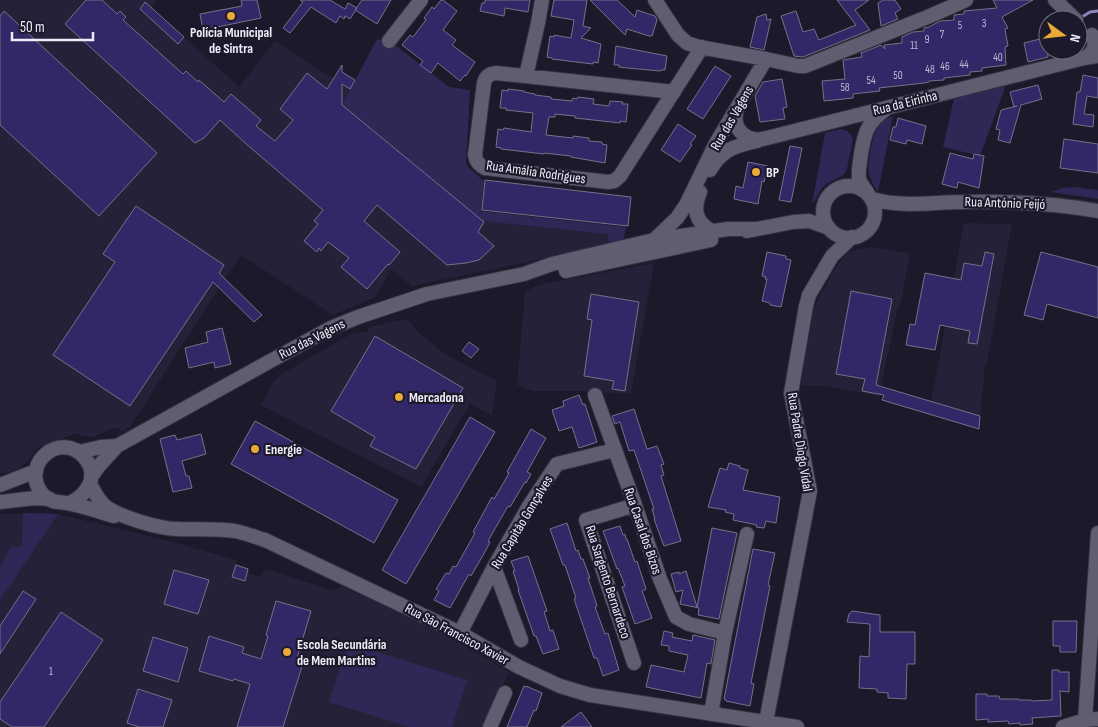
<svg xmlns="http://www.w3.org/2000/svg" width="1098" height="727" font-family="'Sofia Sans Condensed',sans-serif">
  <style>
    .built { fill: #242238 }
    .green { fill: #2f2756 }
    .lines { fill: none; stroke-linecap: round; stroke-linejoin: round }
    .stream { stroke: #8c84b9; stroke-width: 3 }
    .building { fill: #342767; stroke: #747287 }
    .minor-casing { stroke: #343340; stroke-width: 16 }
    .minor { stroke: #5f5e71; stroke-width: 14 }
    .poi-dot { fill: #e9ab38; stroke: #1b192a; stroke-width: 2 }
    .labels { text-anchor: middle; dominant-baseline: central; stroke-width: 4.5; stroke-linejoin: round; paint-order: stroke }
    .number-label { font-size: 11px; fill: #bfbbd4 }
    .poi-label { font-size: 14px; font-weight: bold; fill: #edecf8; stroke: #1b192a; text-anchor: start }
    .street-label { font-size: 14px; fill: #edecf8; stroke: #1b192a }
  </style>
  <rect width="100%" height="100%" fill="#1b192a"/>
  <path class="built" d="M0,0H157L152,8L239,87L275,41L350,90L342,106L482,221L607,234L610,245L412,286L391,269L376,297L333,315L241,255L213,297L130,427L121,432L118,428L114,429L113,428L94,437L83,436L77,433L37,448L32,456L22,467L17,470L0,474Z
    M964,223L1012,224L987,363L985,366L980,419L931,403Z
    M871,247L910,253L902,298L897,311L879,396L833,387L801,385L814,308L834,270L847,252Z
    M654,263L631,394L581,391H533L517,385L525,291L543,284Z
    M407,319L418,332L445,354L486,376L497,380L492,415L470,404L421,487L261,405L274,380L290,369L351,334L367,331L369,327Z
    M41,513L58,514L172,542L237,560L236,565L249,570L250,574L261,577L265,569L335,591L341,586L443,633L509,672L484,727H0V514Z"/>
  <path class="green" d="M377,39L394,44L449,87L470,90L466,163L468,167L484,181L481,211L626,227L624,238L610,245L607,234L482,221L342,105Z
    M1006,85L980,156L943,147L954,98Z
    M893,116L878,192C874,187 871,181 869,174C867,165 872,136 878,128C881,122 887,118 893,116Z
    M841,129C858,132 852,146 849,158C848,162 848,169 845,173C841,178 831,180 825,185C819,190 817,199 812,204L825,133Z
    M1074,187L1098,190V199L1050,192L1063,188Z
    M23,513L58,514L0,600V567L11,547L22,546Z
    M348,643L467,680L452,727H409L329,702Z"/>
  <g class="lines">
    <path class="stream" d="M1082,17L1090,12L1098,11"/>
  </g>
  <path class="building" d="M86,0H102L117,14L120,11L126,17L123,20L183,74L186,71L198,82L199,80L224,102L231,94L261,120L256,126L275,141L293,120L280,109L307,73L327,89L342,65V72L355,80L350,89L342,84V105L484,222L478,232L494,246L479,260L466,263L447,265L377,205L364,221L400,252L389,265L388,264L367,289L341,267L349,258L328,242L321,251L319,248L317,252L304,241L318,224L314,221L323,210L244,142L220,120L204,138L195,143L65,24Z
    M241,0H257L261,18L203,30L200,14L242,6Z
    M300,0H330L345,9L348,3L357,8L350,19L345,16L344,19L340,16L336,23L311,7L290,33L283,28L303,2Z
    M362,0H391L377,24L355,10Z
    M441,0H443L457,11L443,30L456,40L452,45L475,62L466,76L465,75L460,81L438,63L431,73L420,65L423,61L402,45L410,35L413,37L426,20L424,18L432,7L434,9Z
    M485,0H530L528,12L505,8L504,16L480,11L482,3H485Z
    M554,0H587L583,26L591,28L581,38L601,44L598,63L593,62V64L560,60L552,59V58L547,57L550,36L554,37V35L571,38L574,20L551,16Z
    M590,0H617L635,17L637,10L655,16L657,20L652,36H649L627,29L625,35Z
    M837,0H869L855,10L870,30L803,57L794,56L781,16L796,11L803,32L814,29L819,40L856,25Z
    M883,0H895L901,9L895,13L898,19L881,26L878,3Z
    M993,0H1033L1002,17L1008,28L1005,29L1008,46L1005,47L1006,65L982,68V71L970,72V75L944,78V80L929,81V82L924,83L879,88L880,91L853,94V98L824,101L822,81L845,79L843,60L862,57L861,53L881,45L885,49L884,45L902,43V37L913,32L924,31V28L929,27L940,21L954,20V15L964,14V11L997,8Z
    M145,2L184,37L178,44L140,9Z
    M4,11L157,153L99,216L0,125V16Z
    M766,14L767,20L771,19L764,50L750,47L757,17Z
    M1048,37V57L1028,62L1024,43Z
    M616,46L667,56L665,70H661L660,71L627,68L619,67V65H614Z
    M715,66L731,76L703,119L687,109Z
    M1083,75L1098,78V98L1087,96L1084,114L1094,115L1093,127L1073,124L1077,92H1080Z
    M782,79L787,107L783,108L785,119L760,122L755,96L763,82Z
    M1038,85L1042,99L1021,105L1010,143L998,140L1000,130L996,129L1001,110L1017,106L1014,107L1010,92Z
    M508,89L524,91V92L535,94V95L551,97V99L572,101L573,98L577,99L578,97L594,99L593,104L609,106L610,101L623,102L622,104H628L626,122L620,121V123L575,118V116L555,114V117H549L546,135L573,138V136L589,138V141L602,142V144L607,145L605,163L571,157V156L544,153V154L501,149V148L496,147L498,129L503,130L504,128L531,132L533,113L506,110V108H500L502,90L508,91Z
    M898,118L926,126L922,144L907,140L906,144L890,140L893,127H896Z
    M678,124L696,136L690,144L692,145L680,162L661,150Z
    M1064,139L1098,144V173L1060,168Z
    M790,146L802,148L791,202L779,200Z
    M950,153L973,159L974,154L984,156L979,188L958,182L957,188L942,184Z
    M748,162L768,166L764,182L762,181L758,204L734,199L736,186L743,188Z
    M485,180L631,197L628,226L482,210Z
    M136,206L224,265L219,273L262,315L254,322L213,282L130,406L53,355L115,262L103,254Z
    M767,252L786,256V259L791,260L781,307L770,305V303L762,301L767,279H765L766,277L762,276Z
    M985,252L994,254L977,344L968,343L970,331L940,325L935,350L906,345L910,324L915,325L925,273L961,280L964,263L982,266Z
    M1041,252L1098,267V318L1047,304L1043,320L1024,315Z
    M851,291L892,299L876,385L980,416L979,429L882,400L884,395L862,391L865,379L836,374Z
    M591,294L639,302L625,391L612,389L614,381L584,376L592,320L587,319Z
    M222,328L231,364L215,368L214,362L189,368L185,348L208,342L206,332Z
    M375,336L463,388L416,469L370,446L375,437L331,411Z
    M469,342L479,349L471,358L462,351Z
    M579,395L583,405L585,404L597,442L579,448L572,427L559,431L552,410L564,406L563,401Z
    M634,409L647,449L657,446L664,464L661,465L664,475L661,476L681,541L664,546L654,519H655L652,509H654L634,450L629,451L620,422L615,424L612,416Z
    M470,417L495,432L406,584L382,570Z
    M255,421L398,500L374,543L231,464Z
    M531,429L546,438L527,472L531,474L526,483L525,482L510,507L508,506L488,541L490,542L486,550L471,576L469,574L450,608L434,600L439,591L436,589L446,573L449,574L453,566L456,567L475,533L473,532L492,497L494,499L504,482L509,473L507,472Z
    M201,434L206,454L182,461L186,476H189L192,488L173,492L160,439L175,435L177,440Z
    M729,463L740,466V468L748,470L743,490L780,497L776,523L766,521L764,528L756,527L757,525L733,520L734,514L725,512L726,510L708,507L720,468L727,470Z
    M567,523L576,551L578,550L581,559H583L590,578H588L597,606L595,607L605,634L608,633L619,670L603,676L597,658H594L574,599L576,598L565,565H563L550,529Z
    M620,526L623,535L625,534L626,539H627L635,562L637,561L646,589L642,591L652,618L635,624L622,587L625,586L618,568L617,569L603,531Z
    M712,528L737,533L719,619L698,615L699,608L680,604L683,590L676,592L671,574L679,572V574L686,571L697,607Z
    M753,549L775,553L768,585L770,586L751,683L754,684L750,706L726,701V700L724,699Z
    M528,556L547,611L544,612L547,621L550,631L553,630L559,649L543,654L536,636H534L518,590H519L513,571H515L511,561Z
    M236,565L248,569L245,581L232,577Z
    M174,570L209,580L198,614L164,604Z
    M23,591L36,599L0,654V626Z
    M276,601L311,611L297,658L304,660L283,727H237L250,684L234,679L233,681L199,671L209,636L244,647L242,653L261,659L268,636L266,635Z
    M852,611L880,615V632H915V664H907L906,699L888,698V693L877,692V689L859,688L860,656L869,657L870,624L847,622L849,614Z
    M61,612L103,640L44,727H12L0,719V702Z
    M1053,621H1077L1076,652H1060V646H1053Z
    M664,631L673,633L672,637L692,641L693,635L715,640L711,664L707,663L701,698L646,687L651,665L684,672L688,655L669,651V646L661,645Z
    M153,637L188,648L178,682L143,671Z
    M1052,670H1059V672H1069V692L1060,691L1061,716L1032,718L1033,724L1020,725V723L1009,724L1008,721L988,722V719L976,720V694H987V696H999L1000,699H1019V700H1031L1032,701L1052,700Z
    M524,686L526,687V686L542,693L536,711L534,710L527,727H507Z
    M138,689L172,700L163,727H139L127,723Z
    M581,712L592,727H561Z"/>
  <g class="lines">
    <defs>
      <path id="minor" d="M655,0L678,35L687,43L699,47L766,59
        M1055,0L1076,20
        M389,41L421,0
        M1084,58C1094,53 1097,45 1092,35
        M526,76L538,23L542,0
        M674,92L496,73C489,74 486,76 484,83L475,155C476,162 479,165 485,168L608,182L614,181L620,176L702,47
        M737,109C731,127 744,142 763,139L1084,58L1098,56
        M710,170C722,149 735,146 757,141
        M823 212a26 26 0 1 1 52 0a26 26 0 1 1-52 0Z
        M700,192C693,209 695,222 712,231
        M867,192C864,188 860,183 859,178C858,171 860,162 861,154C864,135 867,122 885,110
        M872,199C904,208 931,202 964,202C1008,201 1054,203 1098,211
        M747,231L793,222L809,221L829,228
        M654,240L677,218L686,205L716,143L766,59L798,66H805L930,16L966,0
        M566,271L711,240
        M595,395L635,505L660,579L676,617L689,624L725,633
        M79,452L101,447L117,446
        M91,477L98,467L117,446L274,359L331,328L358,317L427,294L524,274L552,264L654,240L728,229H754
        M90,484C94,491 98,500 105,506C119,517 160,529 178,529C197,530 216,528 235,531C245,533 255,537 265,540L460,633L519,667L560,686L590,695L797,727
        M0,485L36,471
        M0,502L35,498L50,499
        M70,503C88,494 100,475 84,457C61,431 22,462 40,491C44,497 51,502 59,502C79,504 96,511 114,516
        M494,567L521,640
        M460,633L494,567L529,506L557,464L614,450
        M634,663L586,520L635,505
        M711,714L725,633L747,534
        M1085,720L1098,533
        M766,722L810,491L791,393L806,306L809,295L832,256L852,237
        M490,727L505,693
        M1063,727L1085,720L1098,719"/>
    </defs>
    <use href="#minor" class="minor-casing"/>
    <use href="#minor" class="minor"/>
  </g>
  <g class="poi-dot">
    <circle cx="231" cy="16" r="5"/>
    <circle cx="756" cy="172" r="5"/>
    <circle cx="399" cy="397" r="5"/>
    <circle cx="255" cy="449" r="5"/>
    <circle cx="287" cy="652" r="5"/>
  </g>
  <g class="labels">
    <g class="number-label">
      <text x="984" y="23">3</text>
      <text x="960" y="25">5</text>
      <text x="942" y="34">7</text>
      <text x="927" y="39">9</text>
      <text x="914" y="45">11</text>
      <text x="998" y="57">40</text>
      <text x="964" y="64">44</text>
      <text x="945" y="66">46</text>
      <text x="930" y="69">48</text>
      <text x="898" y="75">50</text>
      <text x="871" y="80">54</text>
      <text x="845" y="87">58</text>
      <text x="51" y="671">1</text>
    </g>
    <g class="poi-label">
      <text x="231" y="32" text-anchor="middle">Polícia Municipal<tspan x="231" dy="16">de Sintra</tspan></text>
      <text x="766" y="172">BP</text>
      <text x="409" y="397">Mercadona</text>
      <text x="265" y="449">Energie</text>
      <text x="297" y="644">Escola Secundária<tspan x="297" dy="16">de Mem Martins</tspan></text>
    </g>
    <g class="street-label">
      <text transform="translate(905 103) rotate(-14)">Rua da Eirinha</text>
      <text transform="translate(732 118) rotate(-60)">Rua das Vagens</text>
      <text transform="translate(536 172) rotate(8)">Rua Amália Rodrigues</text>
      <text transform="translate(1005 203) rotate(2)">Rua António Feijó</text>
      <text transform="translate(312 339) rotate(-27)">Rua das Vagens</text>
      <text transform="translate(800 442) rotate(81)">Rua Padre Diogo Vidal</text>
      <text transform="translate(522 522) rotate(-59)">Rua Capitão Gonçalves</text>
      <text transform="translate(643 531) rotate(71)">Rua Casal dos Bizos</text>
      <text transform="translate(608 582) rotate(72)">Rua Sargento Bernardeco</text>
      <text transform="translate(457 634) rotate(28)">Rua São Francisco Xavier</text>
    </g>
  </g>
  <g transform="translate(1063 35) rotate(105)"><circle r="24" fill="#1b192a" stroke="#6f6d7c"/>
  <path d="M0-4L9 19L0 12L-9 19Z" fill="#e9ab38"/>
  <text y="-8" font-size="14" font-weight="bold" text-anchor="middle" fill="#edecf8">N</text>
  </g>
  <path d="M12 32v8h81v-8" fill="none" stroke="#edecf8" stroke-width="2.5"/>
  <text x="20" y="32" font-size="15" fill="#edecf8" stroke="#1b192a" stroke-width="4" paint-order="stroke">50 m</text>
</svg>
